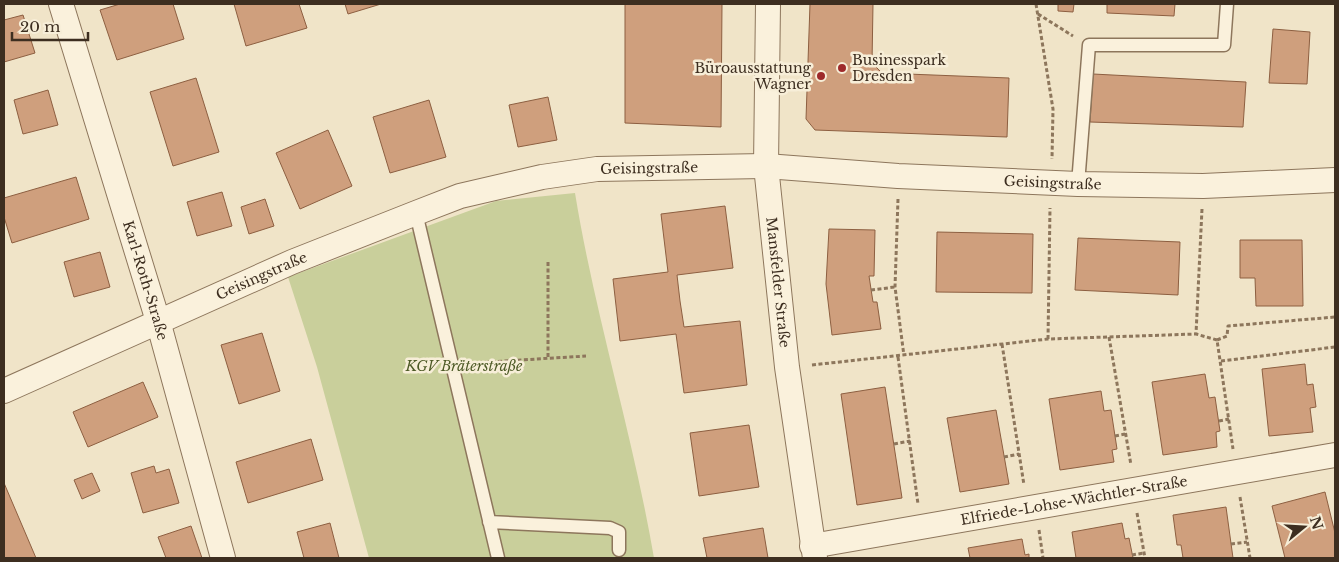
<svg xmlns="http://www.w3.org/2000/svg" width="1339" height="562" font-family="'Libre Baskerville',serif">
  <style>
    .green { fill: #c9cf9b }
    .building { fill: #cf9f7d; stroke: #8d5f41 }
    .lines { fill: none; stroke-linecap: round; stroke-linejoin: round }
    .lane-casing { stroke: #8d765c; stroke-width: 15 }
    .street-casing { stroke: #8d765c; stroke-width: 26 }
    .path { stroke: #8d765c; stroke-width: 3; stroke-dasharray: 4 2.5; stroke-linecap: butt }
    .lane { stroke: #faf1dc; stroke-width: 12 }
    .street { stroke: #faf1dc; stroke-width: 24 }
    .poi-dot { fill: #9e2a2b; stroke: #f7eed8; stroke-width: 2 }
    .labels { text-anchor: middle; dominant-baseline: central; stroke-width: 5; stroke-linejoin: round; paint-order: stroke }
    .poi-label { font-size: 14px; fill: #3d2e20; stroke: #f7eed8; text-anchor: start }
    .street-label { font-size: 14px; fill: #3d2e20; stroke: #f7eed8 }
    .park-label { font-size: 14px; font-style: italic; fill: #4d5a26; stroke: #f7eed8 }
  </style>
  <rect width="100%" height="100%" fill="#f0e4c8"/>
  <path class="green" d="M575,193C595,316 633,435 654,558H369L317,367L288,277L496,201Z"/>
  <path class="building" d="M120,4H173L184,39L117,60L100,10Z
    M234,4H299L307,28L246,46Z
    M345,4H381L348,14Z
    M625,4H722L721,127L625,123Z
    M810,4H873L872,63L882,73L1009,78L1007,137L815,130L806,119Z
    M1058,4H1074L1073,12L1058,11Z
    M1107,4H1175L1174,16L1107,13Z
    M23,15L35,53L4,62V20Z
    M1273,29L1310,32L1307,84L1269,83Z
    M1093,74L1246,82L1243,127L1090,122Z
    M196,78L219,152L173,166L150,92Z
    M48,90L58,125L23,134L14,100Z
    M548,97L557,140L518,147L509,105Z
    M429,100L446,157L390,173L373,117Z
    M328,130L352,186L300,209L276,153Z
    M76,177L89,219L12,243L4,217V198Z
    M222,192L232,226L197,236L187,202Z
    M265,199L274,226L249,234L241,207Z
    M725,206L733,268L677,275L680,301L684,327L740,321L747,385L684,393L676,334L620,341L613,279L668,272L661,214Z
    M829,229L875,230L874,276H869L873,302H877L881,329L832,335L826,284Z
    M937,232L1033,234L1032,293L936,292Z
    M1078,238L1180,242L1178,295L1075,290Z
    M1240,240H1302L1303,306H1256L1255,278H1240Z
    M100,252L110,287L74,297L64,262Z
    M262,333L280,391L239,404L221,345Z
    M1305,364L1307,385L1313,384L1316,407L1310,408L1313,432L1269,436L1262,369Z
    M1205,374L1209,398L1215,397L1220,431L1216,432L1217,447L1163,455L1152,382Z
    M143,382L158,417L88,447L73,412Z
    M885,387L902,498L857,505L841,394Z
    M1101,391L1104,411L1111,410L1117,449L1112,450L1114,462L1060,470L1049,399Z
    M996,410L1009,484L960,492L947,418Z
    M749,425L759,487L699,496L690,433Z
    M311,439L323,480L248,503L236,462Z
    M154,466L156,473L169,469L179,503L143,513L131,473Z
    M92,473L100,491L82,499L74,480Z
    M4,483L36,558H4Z
    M1325,492L1335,533V558H1285L1272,506Z
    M1226,507L1233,558H1183L1181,545H1177L1173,515Z
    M330,523L339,558H304L297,532Z
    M1122,523L1125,539L1129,538L1133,558H1076L1072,532Z
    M191,526L202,558H166L158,537Z
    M763,528L768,558H707L703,538Z
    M1022,539L1025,555L1029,554V558H970L968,548Z"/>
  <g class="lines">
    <defs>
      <path id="lane" d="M1078,184L1089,45H1224L1227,4
        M416,213L498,558
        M489,522L610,528L619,532V550"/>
      <g id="street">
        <path id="s1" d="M61,4L158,321L223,558"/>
        <path id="s2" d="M768,4L766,166L787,367L815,558"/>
        <path id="s3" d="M4,391L292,262L416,213L460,196L542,177L597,169L766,166L898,176L1078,184L1203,186L1335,180"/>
        <path id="s4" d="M812,546L1335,455"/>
      </g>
    </defs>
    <use href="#lane" class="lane-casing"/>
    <use href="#street" class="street-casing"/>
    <path class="path" d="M1036,4L1053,109L1052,159
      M1038,14L1073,36
      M898,199L895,287L904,356
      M1202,209L1196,334L1217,340L1233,449
      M548,262V359
      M871,290L895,287
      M1109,337L1131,465
      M1048,339L1050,208
      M1217,340L1227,336L1228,326L1335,317
      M1002,344L1024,485
      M898,357L918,504
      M1221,361L1335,347
      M472,363L586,356
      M812,365L1048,339L1196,334
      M1219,421L1229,419
      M1115,436L1125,434
      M894,444L910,441
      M1004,457L1019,454
      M1240,497L1250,558
      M1137,513L1145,558
      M1039,530L1043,558
      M1231,544L1247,542
      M1132,555L1144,553"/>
    <use href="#lane" class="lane"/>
    <use href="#street" class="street"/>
  </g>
  <g class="poi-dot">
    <circle cx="842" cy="68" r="5"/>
    <circle cx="821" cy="76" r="5"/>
  </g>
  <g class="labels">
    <g class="poi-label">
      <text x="852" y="60">Businesspark<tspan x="852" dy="16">Dresden</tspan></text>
      <text x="811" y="68" text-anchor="end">Büroausstattung<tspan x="811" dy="16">Wagner</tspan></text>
    </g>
    <g class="street-label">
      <text stroke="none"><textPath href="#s3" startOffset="688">Geisingstraße</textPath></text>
      <text stroke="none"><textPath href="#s3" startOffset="1092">Geisingstraße</textPath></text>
      <text stroke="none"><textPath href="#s3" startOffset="282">Geisingstraße</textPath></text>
      <text stroke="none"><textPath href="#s1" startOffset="289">Karl-Roth-Straße</textPath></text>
      <text stroke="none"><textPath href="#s2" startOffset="279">Mansfelder Straße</textPath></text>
      <text stroke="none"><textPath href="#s4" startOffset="266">Elfriede-Lohse-Wächtler-Straße</textPath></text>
    </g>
    <g class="park-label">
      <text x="464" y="366">KGV Bräterstraße</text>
    </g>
  </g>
  <rect width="1339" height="562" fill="none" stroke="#3d2e20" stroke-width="10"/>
  <g transform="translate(1304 527) rotate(72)" stroke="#f7eed8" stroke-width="4" paint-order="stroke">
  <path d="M0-4L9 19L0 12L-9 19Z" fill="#3d2e20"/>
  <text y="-8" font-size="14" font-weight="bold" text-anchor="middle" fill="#3d2e20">N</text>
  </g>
  <path d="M12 32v8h76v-8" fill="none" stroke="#3d2e20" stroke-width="2.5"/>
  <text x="20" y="32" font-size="15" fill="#3d2e20" stroke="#f7eed8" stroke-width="4" paint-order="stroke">20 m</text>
</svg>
